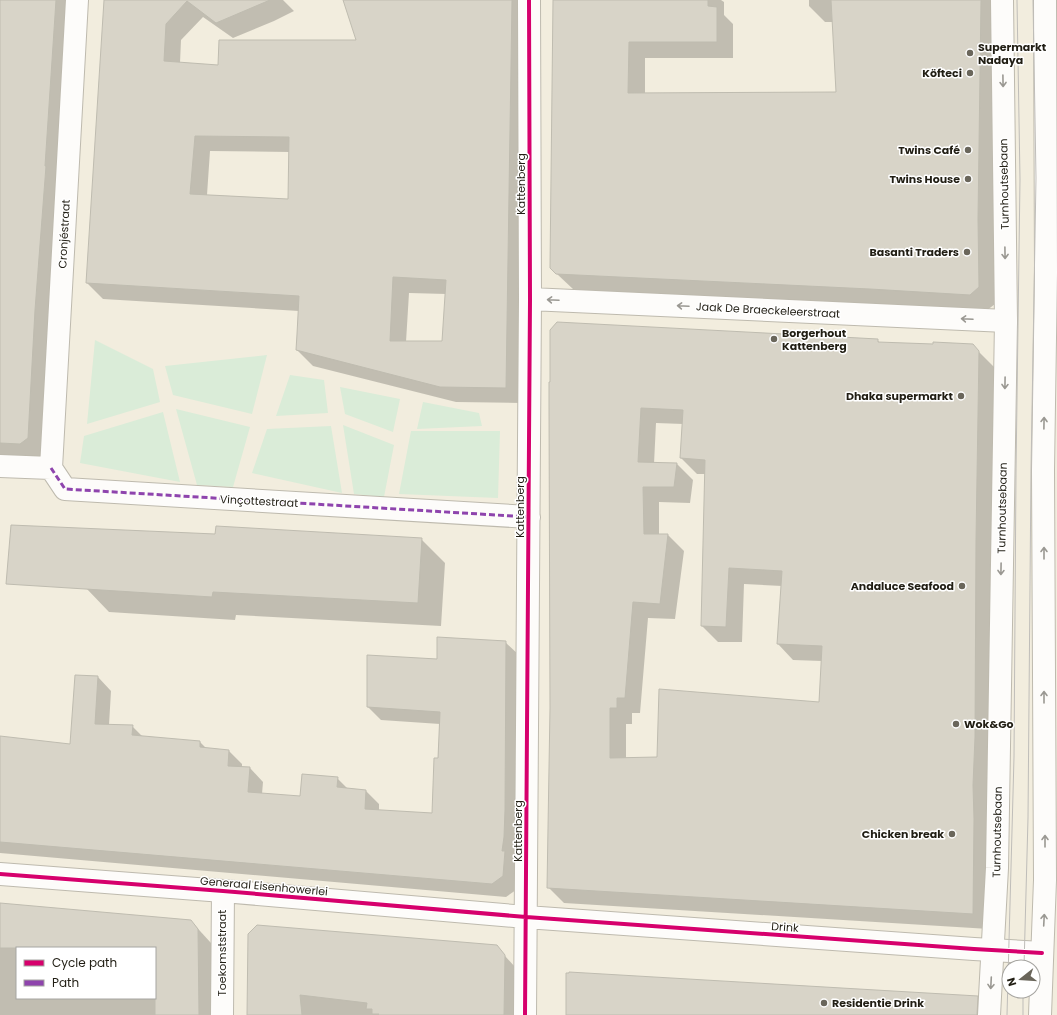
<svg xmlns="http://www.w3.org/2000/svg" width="1057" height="1015" font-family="Poppins,sans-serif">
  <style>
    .green { fill: #daecd8 }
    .shadow { fill: #0003; fill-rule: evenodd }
    .building { fill: #d8d4c8; stroke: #bfbcb0; fill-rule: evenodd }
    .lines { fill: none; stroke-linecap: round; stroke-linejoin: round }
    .minor-casing { stroke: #bebaae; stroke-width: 24 }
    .major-casing { stroke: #bebaae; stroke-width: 24 }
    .minor { stroke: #fdfcfa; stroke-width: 22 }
    .major { stroke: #fdfcfa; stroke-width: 22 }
    .tram { stroke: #bfbdb9; stroke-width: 1 }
    .quiet { stroke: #8e44ad; stroke-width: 3; stroke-dasharray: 6 3; stroke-linecap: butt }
    .cycleway-casing { stroke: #fff; stroke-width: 6 }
    .cycleway { stroke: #d6006c; stroke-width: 4 }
    .oneway { stroke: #9a9892 }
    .poi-dot { fill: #6a665b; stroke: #fff; stroke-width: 1.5 }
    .labels { text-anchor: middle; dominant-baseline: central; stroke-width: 3; stroke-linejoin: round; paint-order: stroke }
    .poi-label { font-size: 11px; font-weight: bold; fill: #211e14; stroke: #fff; text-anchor: end }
    .street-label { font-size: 11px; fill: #211e14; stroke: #fff }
  </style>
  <rect width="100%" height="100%" fill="#f2edde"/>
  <path class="green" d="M95,340L153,369L160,402L87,424Z
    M267,355L252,414L173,395L165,366Z
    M290,375L324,380L328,413L276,416Z
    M340,387L400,399L393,432L345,414Z
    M423,402L479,413L482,426L417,429Z
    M176,409L250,427L233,487L197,485Z
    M163,412L180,482L80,463L84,436Z
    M343,425L394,445L384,497L354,494Z
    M331,426L342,493L252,473L267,429Z
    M411,431H500L498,498L399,494Z"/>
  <path class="shadow" d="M0,0H71L45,455L38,461L0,458Z
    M107,0H283L294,11L274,21L233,38L203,17L181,40L180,63L383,85L344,0H527L521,403L456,402L313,366L297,350L299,311L103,299L87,283ZM210,151L290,152L289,200L207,195ZM409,293L446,294L443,342H406Z
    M554,0H721L724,2V15L733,24V58H645V94L837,93L833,22H825L809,6V0H996L997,26L994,236L995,304L986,311L574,290L557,274Z
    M877,340L880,343L972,345L995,368L989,929L564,903L548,887L551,708L550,405ZM656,423L683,424L681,458L697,474H705L702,626L718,642H742L744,584L782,586L778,644L793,660L822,661L820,703L658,758H626V724H632V713H640L648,618L675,619L684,551L668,535H659V502L690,503L693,480L677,464H654Z
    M216,535L421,539L445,563L441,626L236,615L235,620L109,612L86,588Z
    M505,642L519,655L516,890L506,897L0,853V737L71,745L98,677L111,691L109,725L132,726L143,737L200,742L207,749L229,751L242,764V768H250L263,782L262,794L301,797L337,778L348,789L366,791L379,804V811L433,814L438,759L440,724L381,720L368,707L438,660Z
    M0,905L190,920L211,943V1015H0ZM17,948H155V998H17Z
    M249,934L496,946L516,968V1015H248Z
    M969,997L987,1015H567Z"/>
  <path class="building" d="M0,0H56L45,166H46L35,310L28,438L20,444L0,443Z
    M104,0H270L216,23L187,1L166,24L164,61L218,65L219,40H356L343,0H512L506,388L440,387L296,350L297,334L299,296L86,283ZM195,136L289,137L288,199L190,194ZM393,277L446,280L442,341H390Z
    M553,0H708V6L717,7V42H629L628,93L836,92L831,0H981L978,219L979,287L970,295L870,289L556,274L550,268Z
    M557,322L878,339V342L933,344V342L973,344L979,351L976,540L975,737L973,785L974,819L973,914L547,888L550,708L549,404V382H550V330ZM641,408L683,410L680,458L705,460L701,626L726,627L729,568L782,571L777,644L822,646L819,702L659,689L657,757L610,758V708H617V698H625L633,602L660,604L668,534H644L643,487H674L677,463L638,462Z
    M11,525L215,534L216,526L422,538L418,603L213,592L212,597L6,584Z
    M437,637L506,641L505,810L504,837L502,851H505L503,876L492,884L0,842V736L70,744L75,675L98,676L95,724L133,725L132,735L200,741V747L229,750L228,766L250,767L248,792L300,796L302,774L338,777L337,787L366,790L365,809L432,813L434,758H438L440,712L367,707V655L437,659Z
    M0,903L191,920L198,929L199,1015H155V948H0Z
    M257,925L497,945L505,955L504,1015H378L379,1014H372V1009H366L367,1003L300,995L302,1015H247L248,934Z
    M569,972L978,996L977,1015H566V973H569Z"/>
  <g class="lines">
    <defs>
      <path id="minor" d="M530,299L1006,321
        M0,466L51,468
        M51,468L65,489L529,517
        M51,468L77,0
        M0,874L223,891L526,917L974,949L1042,953
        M222,1015L223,891
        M525,1015L530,299L529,0"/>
      <path id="major" d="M989,1015L997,868L1006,321L1002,0
        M1040,1015L1045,880L1043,470L1046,272L1045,0"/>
    </defs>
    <use href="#minor" class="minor-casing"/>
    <use href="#major" class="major-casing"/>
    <use href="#minor" class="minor"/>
    <use href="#major" class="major"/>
    <path class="tram" d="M1024,967L1028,818L1031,470L1036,178L1033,0
      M1007,1015L1014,757L1016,471L1020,179L1017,0
      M1023,1015V991"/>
    <path class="quiet" d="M51,468L65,489L529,517"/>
    <defs>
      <path id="cycleway" d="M0,874L223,891L526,917L974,949L1042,953
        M525,1015L530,299L529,0"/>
    </defs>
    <use href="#cycleway" class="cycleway-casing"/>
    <use href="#cycleway" class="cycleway"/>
  </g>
  <defs><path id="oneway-shaft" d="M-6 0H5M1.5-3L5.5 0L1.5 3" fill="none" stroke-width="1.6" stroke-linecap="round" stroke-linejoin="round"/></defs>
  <g class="oneway">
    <use href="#oneway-shaft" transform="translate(1003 81) rotate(89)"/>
    <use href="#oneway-shaft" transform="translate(1005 253) rotate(89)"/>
    <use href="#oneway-shaft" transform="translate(553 300) rotate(-177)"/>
    <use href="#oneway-shaft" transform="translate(683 306) rotate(-177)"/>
    <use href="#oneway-shaft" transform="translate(967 319) rotate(-177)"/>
    <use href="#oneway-shaft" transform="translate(1005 383) rotate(91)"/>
    <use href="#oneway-shaft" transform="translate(1044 423) rotate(-89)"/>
    <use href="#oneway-shaft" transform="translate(1044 553) rotate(-90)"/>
    <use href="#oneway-shaft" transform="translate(1001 569) rotate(91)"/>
    <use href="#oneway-shaft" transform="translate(1044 697) rotate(-90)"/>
    <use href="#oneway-shaft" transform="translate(1045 841) rotate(-90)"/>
    <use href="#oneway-shaft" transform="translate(1044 920) rotate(-87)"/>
    <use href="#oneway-shaft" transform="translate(991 983) rotate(93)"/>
  </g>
  <g class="poi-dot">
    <circle cx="970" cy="53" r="4"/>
    <circle cx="970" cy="73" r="4"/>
    <circle cx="968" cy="150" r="4"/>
    <circle cx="968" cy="179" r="4"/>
    <circle cx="967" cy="252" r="4"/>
    <circle cx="774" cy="339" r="4"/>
    <circle cx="961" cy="396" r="4"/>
    <circle cx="962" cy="586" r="4"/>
    <circle cx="956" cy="724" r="4"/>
    <circle cx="952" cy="834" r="4"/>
    <circle cx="824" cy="1003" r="4"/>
  </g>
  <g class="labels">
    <g class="poi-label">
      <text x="978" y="47" text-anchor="start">Supermarkt<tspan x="978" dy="13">Nadaya</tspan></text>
      <text x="962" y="73">Köfteci</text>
      <text x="960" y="150">Twins Café</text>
      <text x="960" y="179">Twins House</text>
      <text x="959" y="252">Basanti Traders</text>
      <text x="782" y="333" text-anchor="start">Borgerhout<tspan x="782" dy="13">Kattenberg</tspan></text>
      <text x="953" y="396">Dhaka supermarkt</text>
      <text x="954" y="586">Andaluce Seafood</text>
      <text x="964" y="724" text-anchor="start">Wok&amp;Go</text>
      <text x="944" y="834">Chicken break</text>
      <text x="832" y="1003" text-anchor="start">Residentie Drink</text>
    </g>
    <g class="street-label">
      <text transform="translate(521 184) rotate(-90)">Kattenberg</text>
      <text transform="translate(1004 184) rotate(-91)">Turnhoutsebaan</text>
      <text transform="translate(64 234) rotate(-87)">Cronjéstraat</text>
      <text transform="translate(768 310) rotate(3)">Jaak De Braeckeleerstraat</text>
      <text transform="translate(259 501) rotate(3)">Vinçottestraat</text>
      <text transform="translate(520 507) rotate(-90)">Kattenberg</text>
      <text transform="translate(1002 508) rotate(-89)">Turnhoutsebaan</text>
      <text transform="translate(518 831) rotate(-90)">Kattenberg</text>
      <text transform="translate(997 832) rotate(-89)">Turnhoutsebaan</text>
      <text transform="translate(264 886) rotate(5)">Generaal Eisenhowerlei</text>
      <text transform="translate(785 927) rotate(4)">Drink</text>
      <text transform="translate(222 953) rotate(-90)">Toekomststraat</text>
    </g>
  </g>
  <rect x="16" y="947" width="140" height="52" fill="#ffffff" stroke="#a6a5a1"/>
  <rect x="24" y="960" width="20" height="6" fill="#d6006c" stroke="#a6a5a1"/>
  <text x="52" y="967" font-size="12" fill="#211e14">Cycle path</text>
  <rect x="24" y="980" width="20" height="6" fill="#8e44ad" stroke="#a6a5a1"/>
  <text x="52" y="987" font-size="12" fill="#211e14">Path</text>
  <g transform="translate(1021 979) rotate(253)"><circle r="19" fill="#ffffff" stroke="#a6a5a1"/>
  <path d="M0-3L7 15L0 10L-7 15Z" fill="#6a665b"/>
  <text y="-6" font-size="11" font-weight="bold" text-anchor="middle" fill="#211e14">N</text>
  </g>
</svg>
